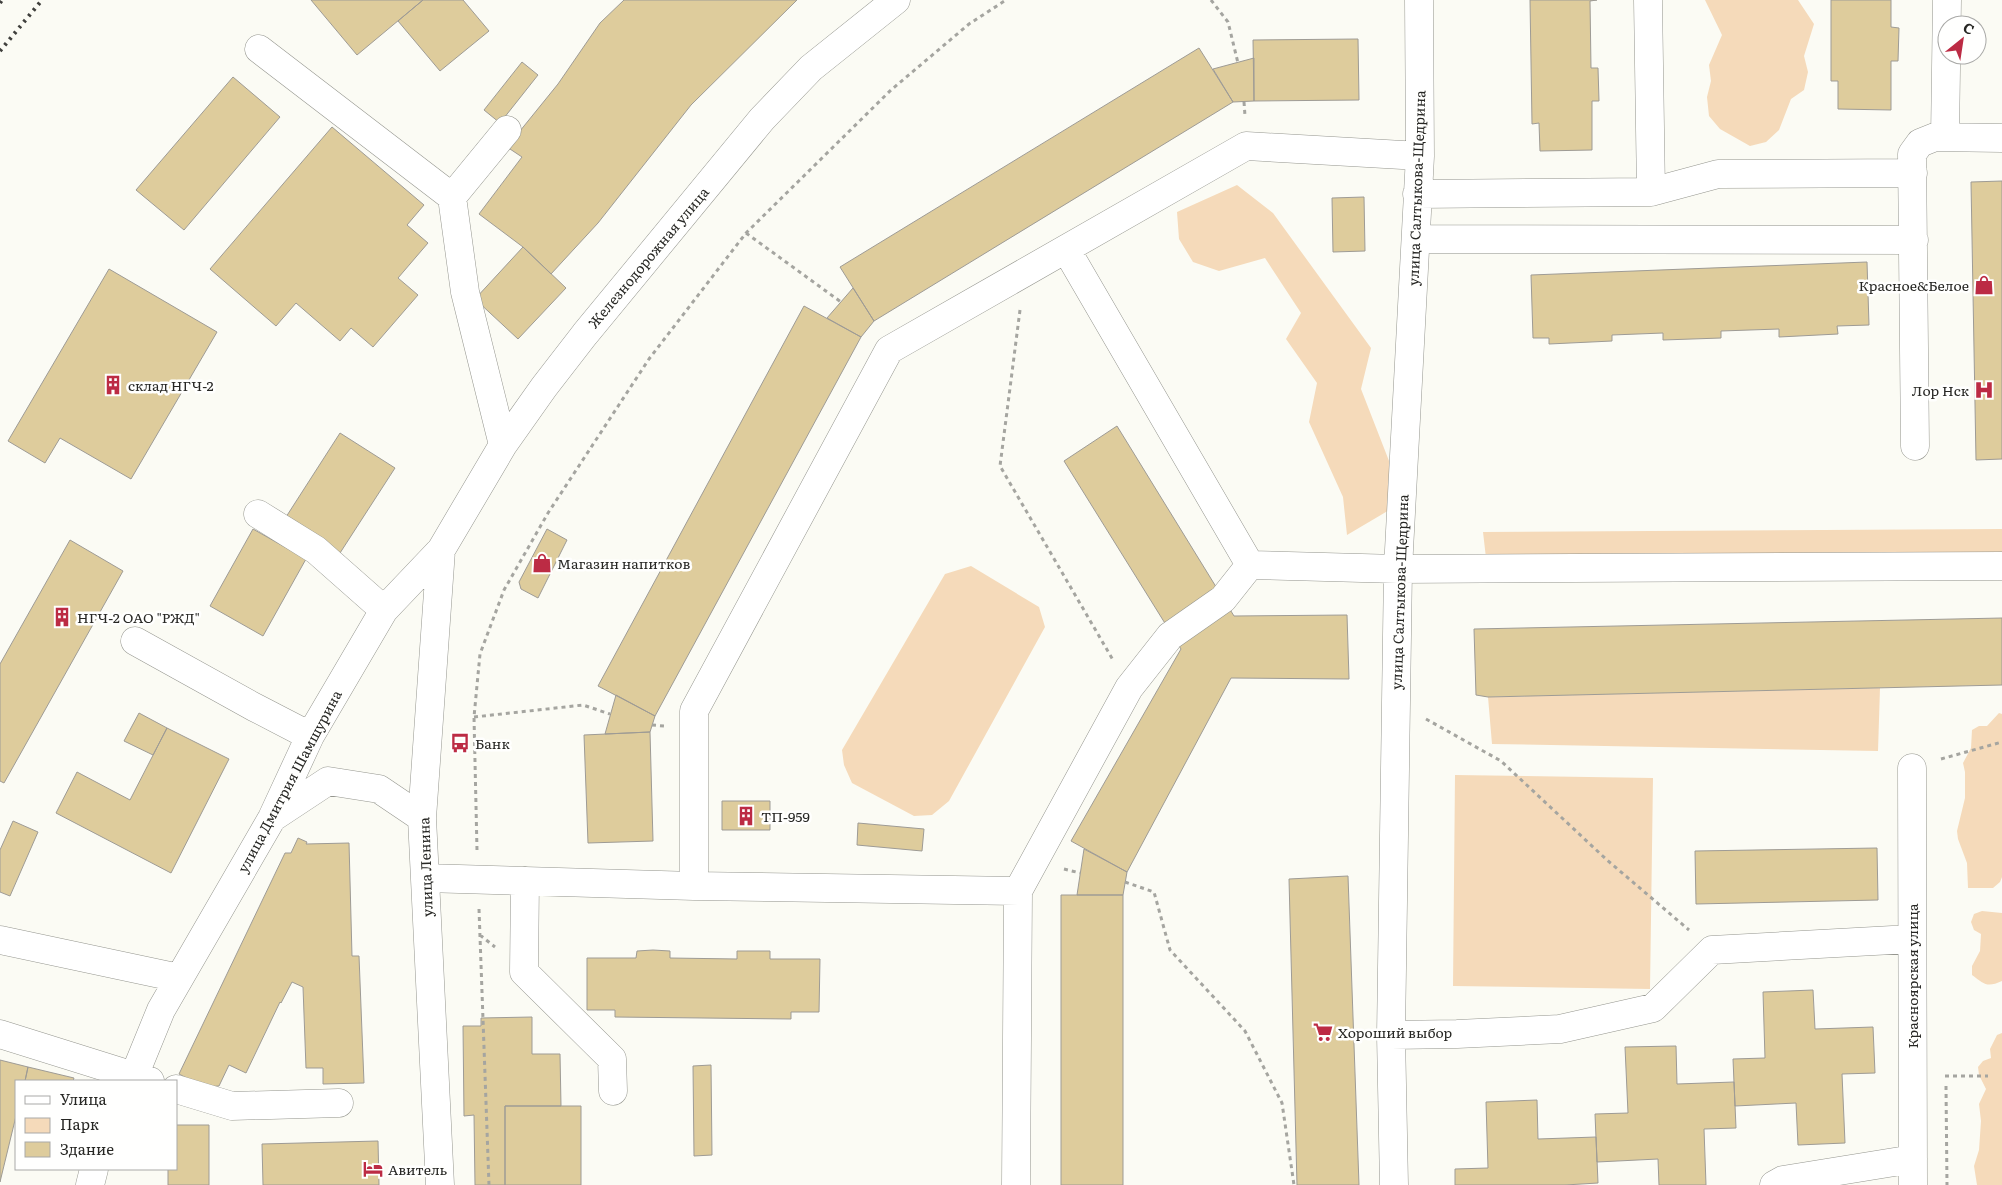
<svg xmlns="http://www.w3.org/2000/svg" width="2002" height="1185" font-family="Literata,serif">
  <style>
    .green { fill: #f5daba }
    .building { fill: #decc9c; stroke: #9e9b95 }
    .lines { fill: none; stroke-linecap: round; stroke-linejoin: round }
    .minor-casing { stroke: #95968f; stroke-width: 29 }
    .path { stroke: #a5a5a0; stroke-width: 3; stroke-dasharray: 4 4; stroke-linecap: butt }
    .minor { stroke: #fff; stroke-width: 28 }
    .rail { stroke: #40403d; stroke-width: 4; stroke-dasharray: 2.5 5; stroke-linecap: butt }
    .labels { text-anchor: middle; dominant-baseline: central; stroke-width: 5; stroke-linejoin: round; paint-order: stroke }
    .street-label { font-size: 14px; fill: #272724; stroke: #fffffe }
    .poi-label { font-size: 14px; fill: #272724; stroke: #fffffe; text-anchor: start }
  </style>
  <rect width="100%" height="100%" fill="#fbfbf4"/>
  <path class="green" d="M1705,0H1798L1814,24L1804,56L1808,72L1804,90L1791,99L1779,130L1766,142L1750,146L1720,129L1709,116L1707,97L1711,81L1709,65L1722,35Z
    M1237,185L1273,213L1371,348L1361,389L1398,484L1391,509L1347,535L1343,497L1309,422L1317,383L1286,339L1301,313L1265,258L1219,271L1193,262L1179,239L1177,212Z
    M2002,529V554L1486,558L1483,532Z
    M971,566L1039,607L1045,627L949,801L932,815L914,816L852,783L844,765L842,750L945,574Z
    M1880,688L1878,751L1492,744L1488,697Z
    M1999,713L2002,714V877L2000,882L1993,888H1968L1967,863L1958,839L1957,831L1965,798V772L1963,763L1971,748L1972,730L1979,726H1987Z
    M1455,775L1653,778L1650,989L1453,986Z
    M1982,911L2002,913V981C1987,988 1984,984 1972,975V966L1980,951L1981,934L1974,930L1971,922L1974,914Z
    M2002,1033V1185H1977L1974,1166L1979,1150L1981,1121L1979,1104L1986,1089L1979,1075L1978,1067L1983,1061L1991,1058L1990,1049L1997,1035Z"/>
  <path class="building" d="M311,0H423L357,55Z
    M423,0H463L489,31L440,71L398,21Z
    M624,0H797L691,105L598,223L551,274L523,247L479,214L522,157L507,147L558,84L600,23Z
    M1530,0H1597L1590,1L1591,68H1598L1599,101H1592V150L1540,151L1539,123L1532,124Z
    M1831,0H1891V27L1899,28L1898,61H1891V110L1838,109V81H1831Z
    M1358,39L1359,100L1254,101L1253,40Z
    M1199,48L1233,102L874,321L840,267Z
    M1254,58V101L1233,102L1213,69Z
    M522,62L538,75L500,123L484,110Z
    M233,77L280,117L184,230L136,190Z
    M332,127L424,205L407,225L428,243L398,278L418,295L373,347L351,328L340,341L296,303L276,326L210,269Z
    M2002,181V459L1976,460L1971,182Z
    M1364,197L1365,251L1333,252L1332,198Z
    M523,247L566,288L518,339L475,299Z
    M1867,262L1869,325L1837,326L1838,334L1779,337V329L1721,331V338L1663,340V333L1612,335V341L1549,344V338H1533L1531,275Z
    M109,269L217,332L131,479L60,438L45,463L8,441Z
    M853,288L874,321L861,337L827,318Z
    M804,306L861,337L655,716L598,686Z
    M1117,426L1234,616L1347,615L1349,679L1231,678L1127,872L1071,841L1181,649L1064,461Z
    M340,433L395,468L340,553L286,517Z
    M253,529L306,559L263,636L210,606Z
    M547,529L567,540L538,598L521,589L519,582Z
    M70,540L123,571L4,783L0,781V664Z
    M2002,618V685L1488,697L1476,695L1474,629Z
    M616,695L655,716L650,732L605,734Z
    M139,713L167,728L153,755L124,741Z
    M167,728L229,759L171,873L56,813L77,772L130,800Z
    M650,732L653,841L588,843L584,735Z
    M722,801H770V830H722Z
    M13,821L38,832L10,896L0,892V850Z
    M858,823L924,829L922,851L857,845Z
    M298,838L307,842L306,844L349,843L352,956H359L364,1083L323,1084V1068H306L303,987L292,982L281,1003L280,1002L246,1073L229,1065L219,1086L204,1087L179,1074L285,853H291Z
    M1877,848L1878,900L1696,904L1695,851Z
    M1084,849L1127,872L1123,895H1077Z
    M1348,876L1359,1185H1297L1289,879Z
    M1061,895H1123V1185H1061Z
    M653,950L670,951V958L737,959V951H770V959H820L819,1012H791V1019L615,1017V1010H587V958H636L637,951Z
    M1813,990L1815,1029L1873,1027L1875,1073L1842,1074L1845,1143L1798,1145L1796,1103L1735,1106L1733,1059L1765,1058L1763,992Z
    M532,1017V1054H560L561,1106H505V1185H475L474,1115L464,1116L463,1026H481V1018Z
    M1676,1046L1677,1084L1734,1082L1736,1128L1704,1129L1706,1185H1659L1658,1159L1597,1162L1595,1114L1628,1113L1625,1047Z
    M0,1060L28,1067L25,1081H16V1116L0,1182Z
    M711,1065L712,1155L694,1156L693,1066Z
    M28,1067L74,1078L73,1081H25Z
    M1537,1100L1538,1139L1596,1137L1598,1183L1565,1185H1455V1169L1488,1168L1486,1102Z
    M505,1106H581V1185H505Z
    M176,1125H209V1185H168V1169H176Z
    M378,1141L379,1185H263L262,1144Z"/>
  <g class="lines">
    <defs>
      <path id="minor" d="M1648,0L1651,192
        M259,49L452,197L465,292L503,445
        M1945,137L1947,0
        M1417,194L1651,192L1718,174L1913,173
        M452,197L507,130
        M1416,239L1914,240
        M1066,249L1250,565L1398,569L2002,566
        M1915,446L1912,154L1920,143L1935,137L2002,138
        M258,514L316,550L384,610
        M135,641L254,707L310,736
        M1912,768L1913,1185
        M272,818L328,781L379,789L422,818
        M425,878L694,886L1018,891
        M525,881L524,972L612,1059L613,1091
        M694,886V711L889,350L1246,146L1420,156
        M0,940L179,978
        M0,1034L150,1081
        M1391,1035L1457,1034L1560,1029L1653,1008L1712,950L1911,939
        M132,1081L161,1010L272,818L310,736L384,610L441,550L503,445L544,387L585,334L762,119L811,68L896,0
        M176,1089L232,1106L339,1103
        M90,1185L94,1169
        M440,1185L422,818L441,550
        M1016,1185L1018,891L1129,688L1170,636L1223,599L1250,565
        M1394,1185L1391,1035L1398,569L1420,156L1419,0
        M1774,1185L1783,1180L1913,1159"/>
    </defs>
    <use href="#minor" class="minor-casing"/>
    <path class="path" d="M1211,0L1228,22L1238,63
      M1244,102L1245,116
      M746,233L841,302
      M1020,310L1000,466L1113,660
      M474,717L583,705L610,714
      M1426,719L1501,761L1607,860L1689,930
      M652,725L664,726
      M1941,759L2002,742
      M477,850L474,717L480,654L504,590L548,513L649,359L746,233L891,90L969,24L1006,0
      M1064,869L1080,873
      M1125,882L1154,892L1170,950L1245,1031L1282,1103L1294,1185
      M479,909L489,1185
      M480,935L495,947
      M1945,1076H1988
      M1946,1086L1947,1185"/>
    <use href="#minor" class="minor"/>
    <path class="rail" d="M0,3L2,0
      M0,51L42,0"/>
  </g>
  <defs>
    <symbol id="shop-bare" viewBox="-9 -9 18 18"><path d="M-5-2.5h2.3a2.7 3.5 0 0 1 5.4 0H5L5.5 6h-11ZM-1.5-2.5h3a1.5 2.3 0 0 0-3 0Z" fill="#bc2b44" stroke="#fffffe" stroke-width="2.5" paint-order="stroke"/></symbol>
    <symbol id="building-bare" viewBox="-9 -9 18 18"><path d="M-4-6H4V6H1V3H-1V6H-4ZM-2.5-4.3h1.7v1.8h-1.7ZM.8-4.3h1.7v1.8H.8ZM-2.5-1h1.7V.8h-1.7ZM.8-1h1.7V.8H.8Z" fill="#bc2b44" stroke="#fffffe" stroke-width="2.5" paint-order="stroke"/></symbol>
    <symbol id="hospital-bare" viewBox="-9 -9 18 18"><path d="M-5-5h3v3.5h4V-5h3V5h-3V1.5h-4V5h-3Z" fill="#bc2b44" stroke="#fffffe" stroke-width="2.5" paint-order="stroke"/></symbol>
    <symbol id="bus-bare" viewBox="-9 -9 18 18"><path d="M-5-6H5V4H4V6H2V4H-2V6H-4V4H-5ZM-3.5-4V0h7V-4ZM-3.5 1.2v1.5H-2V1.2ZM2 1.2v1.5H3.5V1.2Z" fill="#bc2b44" stroke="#fffffe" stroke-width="2.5" paint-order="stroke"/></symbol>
    <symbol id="supermarket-bare" viewBox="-9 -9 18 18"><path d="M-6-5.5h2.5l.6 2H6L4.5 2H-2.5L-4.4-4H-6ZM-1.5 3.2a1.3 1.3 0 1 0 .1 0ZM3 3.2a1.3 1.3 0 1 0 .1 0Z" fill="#bc2b44" stroke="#fffffe" stroke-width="2.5" paint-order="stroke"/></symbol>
    <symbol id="hotel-bare" viewBox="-9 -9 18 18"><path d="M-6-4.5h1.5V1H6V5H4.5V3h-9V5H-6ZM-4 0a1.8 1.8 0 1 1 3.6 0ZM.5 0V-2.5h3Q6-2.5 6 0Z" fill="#bc2b44" stroke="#fffffe" stroke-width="2.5" paint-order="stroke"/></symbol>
  </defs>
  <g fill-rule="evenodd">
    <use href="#shop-bare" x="1970" y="271" width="28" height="28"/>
    <use href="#building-bare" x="99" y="371" width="28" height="28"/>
    <use href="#hospital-bare" x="1970" y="376" width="28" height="28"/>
    <use href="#shop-bare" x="528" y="549" width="28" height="28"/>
    <use href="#building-bare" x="48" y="603" width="28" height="28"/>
    <use href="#bus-bare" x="446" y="729" width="28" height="28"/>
    <use href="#building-bare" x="732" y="802" width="28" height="28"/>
    <use href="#supermarket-bare" x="1309" y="1018" width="28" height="28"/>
    <use href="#hotel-bare" x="359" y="1155" width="28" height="28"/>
  </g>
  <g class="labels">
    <g class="street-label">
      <text transform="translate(1416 188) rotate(-88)">улица Салтыкова-Щедрина</text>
      <text transform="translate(648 257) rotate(-50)">Железнодорожная улица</text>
      <text transform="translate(1399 592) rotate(-88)">улица Салтыкова-Щедрина</text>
      <text transform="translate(289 781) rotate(-62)">улица Дмитрия Шамшурина</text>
      <text transform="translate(425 867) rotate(-92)">улица Ленина</text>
      <text transform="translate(1912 976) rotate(-90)">Красноярская улица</text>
    </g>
    <g class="poi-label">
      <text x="1969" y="285" text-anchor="end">Красное&amp;Белое</text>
      <text x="128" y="385">склад НГЧ-2</text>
      <text x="1969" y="390" text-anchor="end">Лор Нск</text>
      <text x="557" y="563">Магазин напитков</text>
      <text x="77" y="617">НГЧ-2 ОАО "РЖД"</text>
      <text x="475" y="743">Банк</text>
      <text x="761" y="816">ТП-959</text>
      <text x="1338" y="1032">Хороший выбор</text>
      <text x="388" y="1169">Авитель</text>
    </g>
  </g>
  <rect x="15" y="1080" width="162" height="90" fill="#fffffe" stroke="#a9a9a7"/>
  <rect x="25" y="1096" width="25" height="8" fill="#ffffff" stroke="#a9a9a7"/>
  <text x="60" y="1105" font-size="15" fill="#272724">Улица</text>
  <rect x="25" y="1118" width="25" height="15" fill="#f5daba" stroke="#a9a9a7"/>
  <text x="60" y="1130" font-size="15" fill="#272724">Парк</text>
  <rect x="25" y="1142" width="25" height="15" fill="#decc9c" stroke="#a9a9a7"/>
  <text x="60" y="1155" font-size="15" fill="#272724">Здание</text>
  <g transform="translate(1962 40) rotate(30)"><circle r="24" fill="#fffffe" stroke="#a9a9a7"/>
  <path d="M0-4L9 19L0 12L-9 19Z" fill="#bc2b44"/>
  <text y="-8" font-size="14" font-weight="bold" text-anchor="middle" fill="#272724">С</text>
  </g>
</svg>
